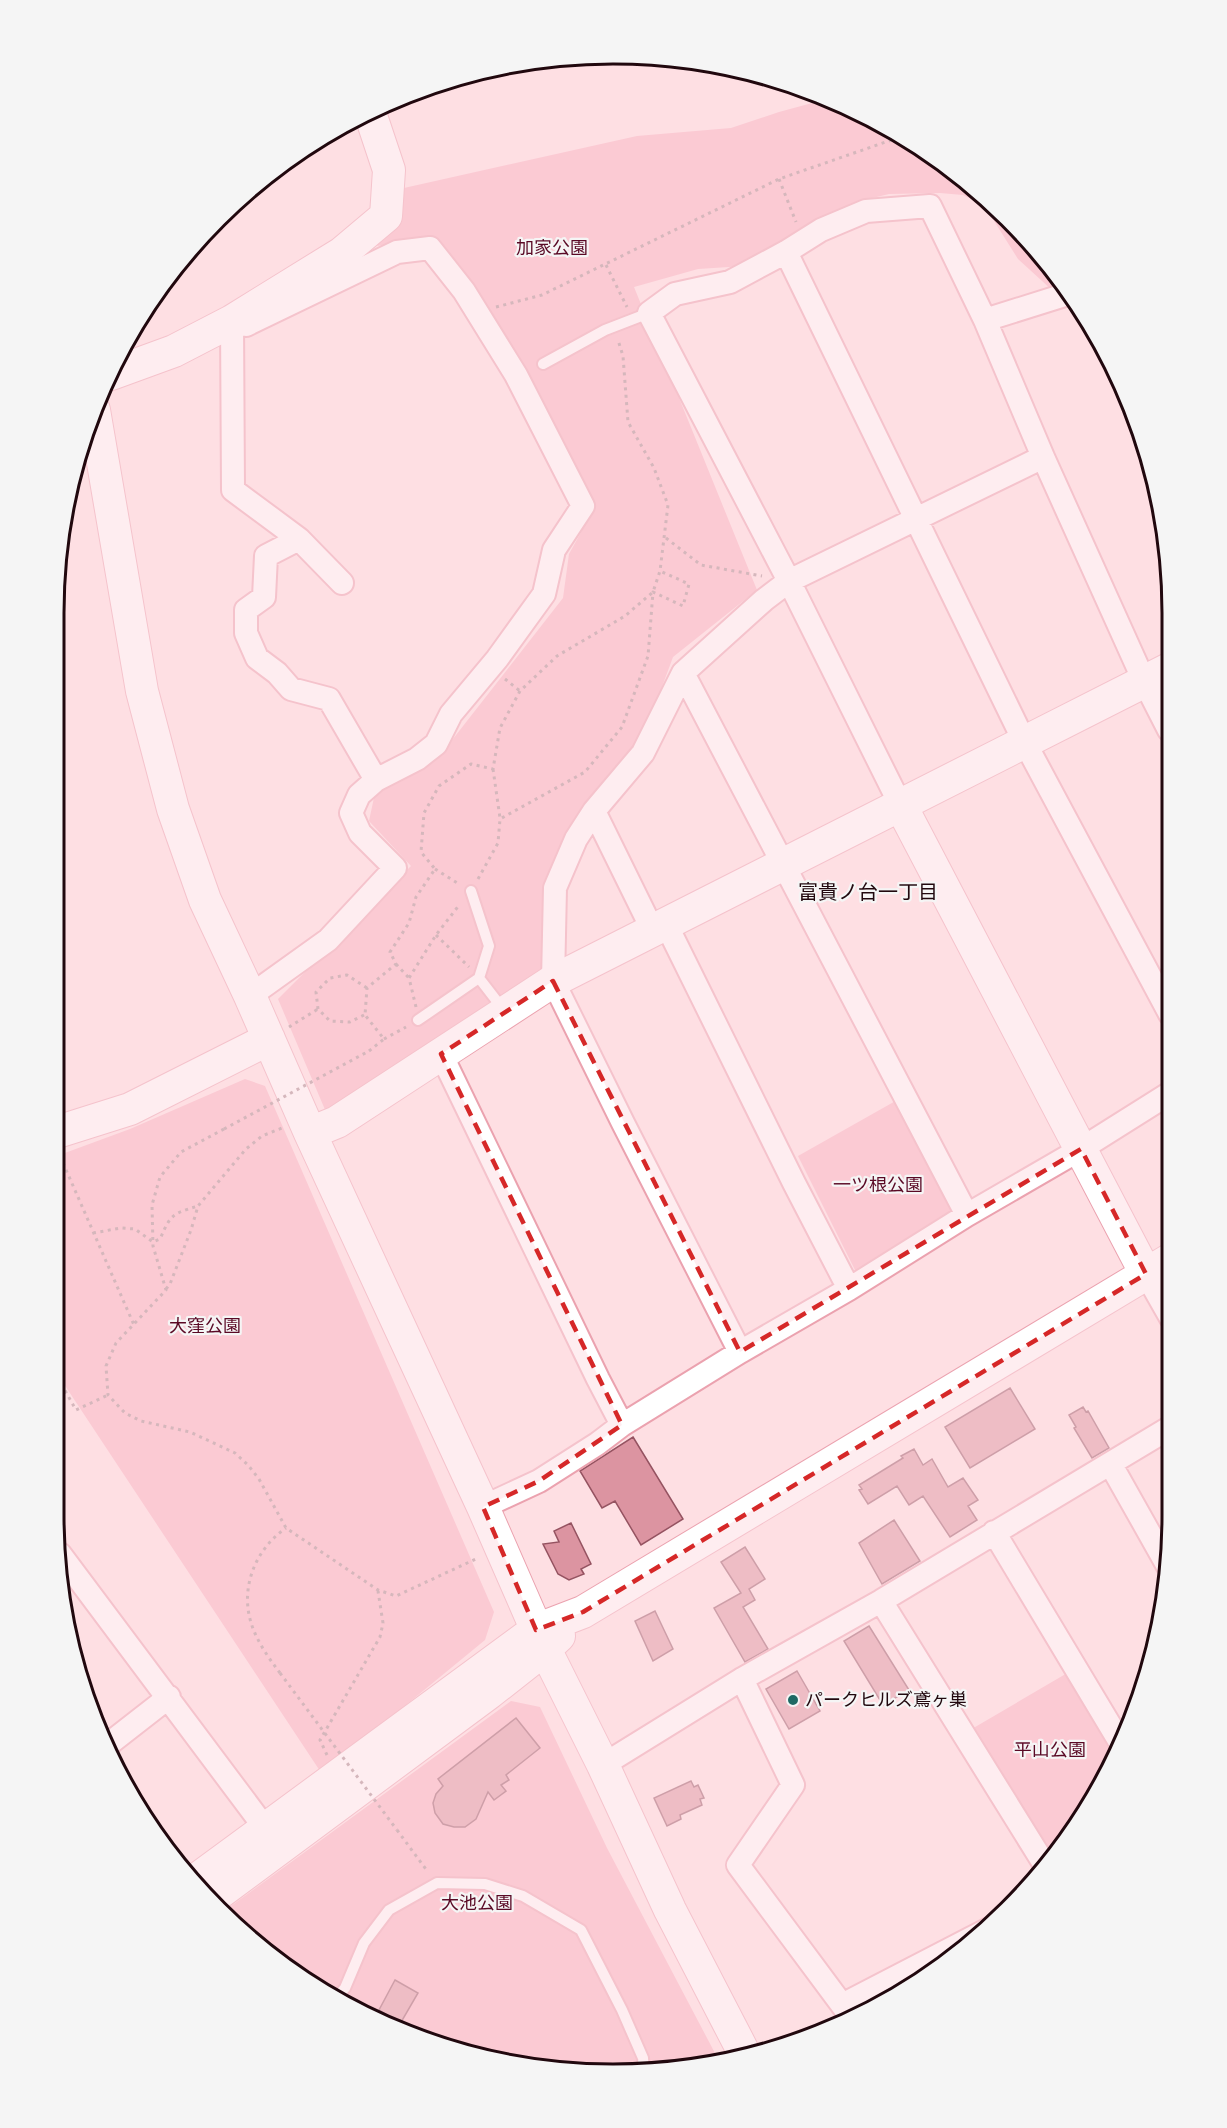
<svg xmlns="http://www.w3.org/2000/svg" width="1227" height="2128" font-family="'Nunito Sans','Noto Sans JP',sans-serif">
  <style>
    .green { fill: #f9b1be }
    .building { fill: #dc94a1; stroke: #955361; stroke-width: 1.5 }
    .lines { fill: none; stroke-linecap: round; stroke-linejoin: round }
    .lane-casing { stroke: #eba2af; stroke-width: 14 }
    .street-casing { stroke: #eba2af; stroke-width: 26 }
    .secondary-casing { stroke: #eba2af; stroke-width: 34 }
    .path { stroke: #a4878c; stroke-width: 3; stroke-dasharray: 3 4.5; stroke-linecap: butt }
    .lane { stroke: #fff; stroke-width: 10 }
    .street { stroke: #fff; stroke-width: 22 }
    .secondary { stroke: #fff; stroke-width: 32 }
    .path-bridge { stroke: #a4878c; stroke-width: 3; stroke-dasharray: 3 4.5; stroke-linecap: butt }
    .marked { fill: none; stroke: #d62828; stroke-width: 4.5; stroke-dasharray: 12 8; stroke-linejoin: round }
    .poi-dot { fill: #1e6964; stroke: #f5f5f5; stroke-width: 2 }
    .labels { text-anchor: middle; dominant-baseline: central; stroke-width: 4.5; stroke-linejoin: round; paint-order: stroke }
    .park-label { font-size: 18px; fill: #5a0925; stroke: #f5f5f5 }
    .poi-label { font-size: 18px; fill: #21080e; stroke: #f5f5f5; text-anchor: start }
    .neighbourhood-label { font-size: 20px; fill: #21080e; stroke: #f5f5f5 }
    .rim { fill: none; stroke: #21080e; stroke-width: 3 }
  </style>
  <rect width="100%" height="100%" fill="#fedfe3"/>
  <path class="green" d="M827,99L894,129L1009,218L1066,287L1053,291L1018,259L984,205L963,195L940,193L889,194L860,201L814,224L744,266L698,269L634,287L757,590L673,657L646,730L593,794L561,847L546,970L326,1112L278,999L411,866L369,821L375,793L449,744L563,598L569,554L595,507L498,327L433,238L377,246L404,188L637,136L731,128L779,112Z
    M245,1079L265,1086L494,1612L485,1640L322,1774L54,1369V1157L130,1129Z
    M899,1099L957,1209L858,1276L798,1156Z
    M1069,1672L1116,1751L1098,1795L1048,1856L970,1730Z
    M511,1701L540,1707L607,1848L717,2057L650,2073L468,2055L302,1980L227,1909Z"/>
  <path class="building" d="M1010,1388L1035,1429L970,1468L945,1427Z
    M1083,1407L1086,1412L1088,1411L1109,1448L1092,1458L1074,1428L1076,1427L1069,1415Z
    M633,1437L683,1519L641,1545L615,1501L602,1508L580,1471Z
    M914,1449L923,1465L932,1459L948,1487L963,1478L978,1500L968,1506L977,1520L950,1537L923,1496L909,1505L897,1486L868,1504L859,1490L862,1489L859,1485L903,1458L901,1456Z
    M894,1520L920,1561L882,1584L859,1543Z
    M571,1523L591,1564L581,1569L584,1574L569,1580L558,1574L543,1544L559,1542L554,1531Z
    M745,1547L765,1579L749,1589L755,1600L743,1607L768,1649L745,1662L714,1608L741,1593L721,1562Z
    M655,1611L673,1649L653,1661L635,1621Z
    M869,1626L909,1690L883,1705L844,1641Z
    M797,1671L820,1711L789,1729L766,1689Z
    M516,1718L540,1748L506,1775L509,1780L501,1785L506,1791L494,1800L488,1792L476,1819L465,1827H454L443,1824L435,1813L433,1803L436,1794L443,1786L438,1779Z
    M691,1781L694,1787L698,1785L704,1798L700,1799L702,1805L680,1815L681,1819L667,1826L654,1798Z
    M395,1980L418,1993L400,2024L385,2017L387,2015L379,2010Z"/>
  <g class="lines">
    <defs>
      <path id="lane" d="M543,364L605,330L649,313
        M471,891L489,946L479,978L503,1009
        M418,1020L479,978
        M338,1996L345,1988L364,1943L389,1910L437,1883L485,1884L523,1896L581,1930L622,2010L643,2058L644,2072"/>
      <path id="street" d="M786,252L1024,741L1170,1014
        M985,320L1071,293
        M299,539L342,583
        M683,673L967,1215
        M900,804L789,581L649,313L675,294L730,282L786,252L821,230L866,211L930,206L985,320L1043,457L1144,681L1169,730
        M594,811L653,931
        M666,924L794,1183L849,1289
        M250,996L328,940L395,868L360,833L351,813L359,795L376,780L417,759L436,744L451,714L497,659L544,594L554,550L583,506L516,375L464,291L430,248L397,252L246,325L232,321L233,490L299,539L266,556L264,597L246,610V633L257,658L277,673L291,689L329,699L376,780
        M441,1054L598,1379L622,1425
        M1146,1274L1171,1318
        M740,1352L623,1123L553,981L555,888L576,839L594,811L643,753L683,673L764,600L789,581L1043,457
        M1111,1465L1169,1568
        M483,1507L539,1481L597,1444L622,1425L740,1352L849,1289L967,1215L1081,1149L1170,1093
        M994,1532L1120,1742
        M60,1554L265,1828
        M881,1601L1043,1862
        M742,1679L793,1785L738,1865L851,2017
        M110,1743L169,1697
        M603,1765L742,1679L881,1601L1171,1427
        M842,2005L987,1930"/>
      <path id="secondary" d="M111,374L174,351L232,321L342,253L386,216L389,170L369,110
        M94,410L142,691L173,809L205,900L250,996L310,1133L483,1507L545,1649L603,1765L670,1910L743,2051
        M900,804L1146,1274
        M54,1133L130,1109L269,1039
        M310,1133L337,1122L553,981L1169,669
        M196,1880L536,1630L583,1612L1171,1259
        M214,1897L489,1693L545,1649L559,1636"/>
    </defs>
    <use href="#lane" class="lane-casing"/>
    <use href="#street" class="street-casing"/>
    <use href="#secondary" class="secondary-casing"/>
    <path class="path" d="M779,179L796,222
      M606,265L627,307
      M496,307L542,295L779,179L903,136
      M666,538L701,565L762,576
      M505,679L520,691
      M493,769L500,818
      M435,869L459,884
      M478,879L498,843L500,819L585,772L622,727L648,656L653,592L683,606L689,584L660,571
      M436,935L469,967
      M396,964L409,978
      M416,1007L409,978L436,935L460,904
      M364,1015L350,1022L330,1021L318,1009L316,992L330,978L347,975L367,988
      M289,1027L318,1009
      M384,1039L406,1027
      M369,1051L384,1039L365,1015L367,988L396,964L390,952L409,923L416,897L435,869L421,852L424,813L439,786L471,764L493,769L500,728L520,691L557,656L625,616L653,592L660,571L668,505L654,468L628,422L623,356L618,340
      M224,1129L181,1152L160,1177L152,1205L153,1246L166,1290L116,1343L106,1366L108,1395L125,1413L141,1421L190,1432L235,1453L248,1465L259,1479L286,1528L378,1590L396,1596L478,1558
      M60,1156L134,1325
      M93,1233L121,1228L135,1229L153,1242L160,1239C171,1214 172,1214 198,1206
      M166,1289L170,1284L191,1230L198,1206L246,1149L262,1136L282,1128
      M54,1371L76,1410L108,1395
      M280,1673C268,1657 255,1639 250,1619C241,1584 257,1548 286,1528
      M327,1755L320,1740L380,1637L383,1623L378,1591
      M397,1830L428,1872"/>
    <use href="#lane" class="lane"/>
    <use href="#street" class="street"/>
    <use href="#secondary" class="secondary"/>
    <path class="path-bridge" d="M224,1129L369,1051
      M280,1673L397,1830"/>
  </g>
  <path d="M0 0H1227V2128H0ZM553,981L740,1352L1081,1149L1146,1274L583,1612L536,1630L483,1507L539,1481L622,1425L441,1054Z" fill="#fedfe3" fill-opacity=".55" fill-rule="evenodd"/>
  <path class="marked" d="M553,981L740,1352L1081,1149L1146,1274L583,1612L536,1630L483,1507L539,1481L622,1425L441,1054Z"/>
  <circle class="poi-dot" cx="793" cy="1700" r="6"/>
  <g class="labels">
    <g class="park-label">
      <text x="552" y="248">加家公園</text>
      <text x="878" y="1185">一ツ根公園</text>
      <text x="205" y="1326">大窪公園</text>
      <text x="1050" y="1750">平山公園</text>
      <text x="477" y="1903">大池公園</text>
    </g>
    <g class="poi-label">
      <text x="805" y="1700">パークヒルズ鳶ヶ巣</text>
    </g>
    <g class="neighbourhood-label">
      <text x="868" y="892">富貴ノ台一丁目</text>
    </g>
  </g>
  <path d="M0 0H1227V2128H0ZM613 64H613A549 549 0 0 1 1162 613V1515A549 549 0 0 1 613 2064H613A549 549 0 0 1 64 1515V613A549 549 0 0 1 613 64Z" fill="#f5f5f5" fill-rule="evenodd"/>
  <path class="rim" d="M613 64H613A549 549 0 0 1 1162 613V1515A549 549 0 0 1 613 2064H613A549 549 0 0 1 64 1515V613A549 549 0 0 1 613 64Z"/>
</svg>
